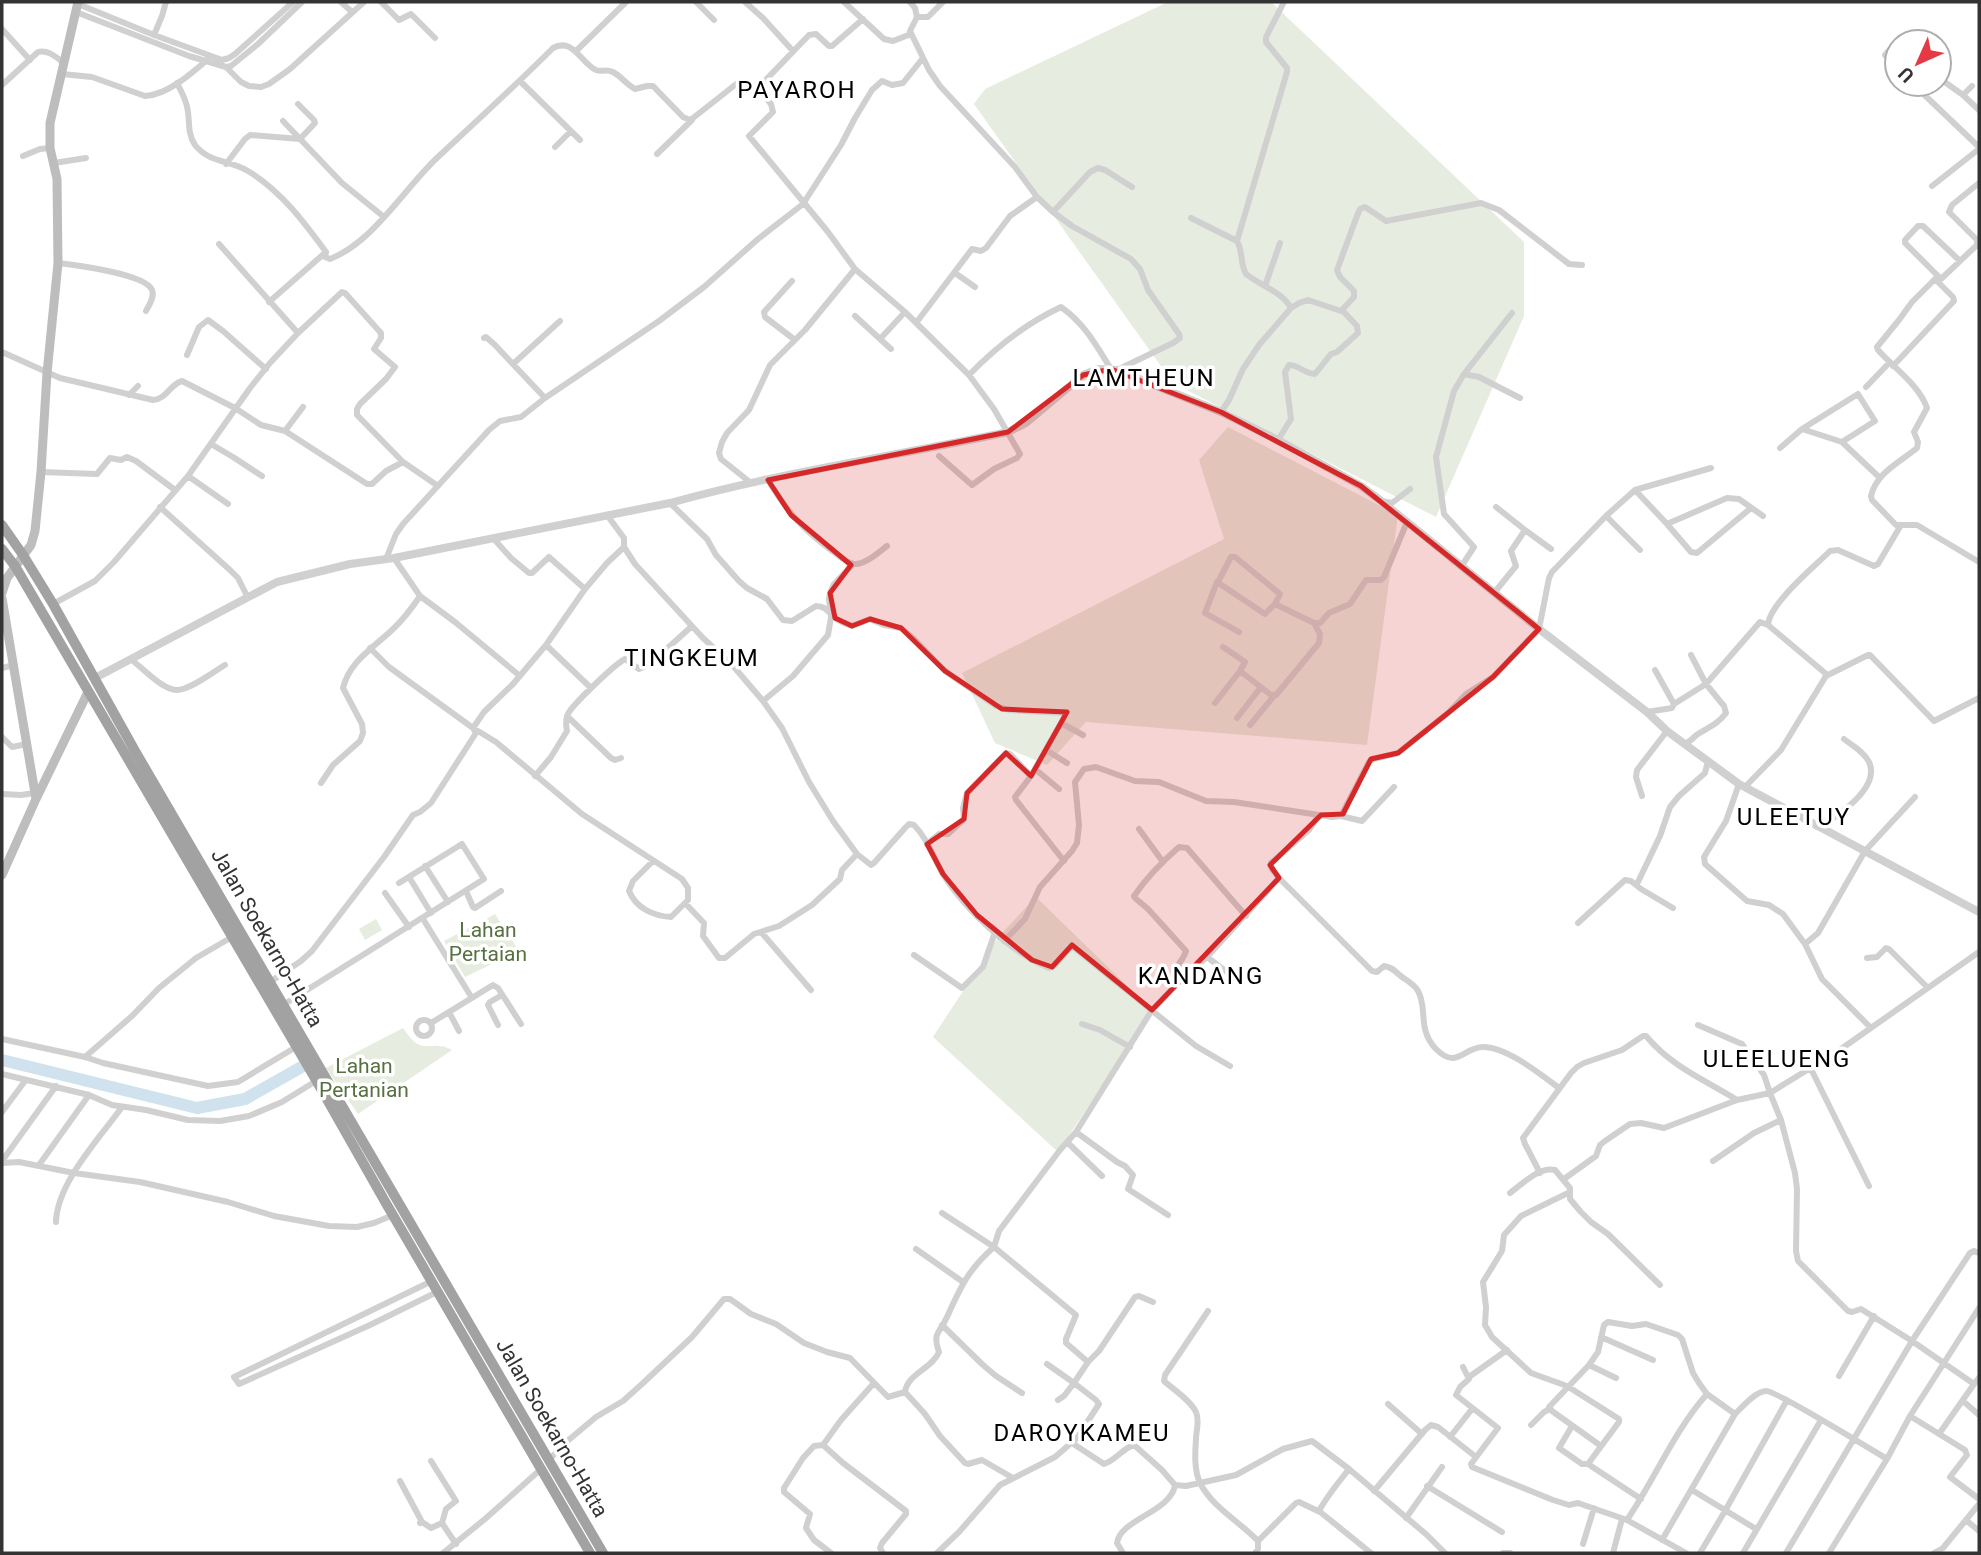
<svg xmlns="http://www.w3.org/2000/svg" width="1981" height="1555" font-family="Roboto,sans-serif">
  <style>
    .green { fill: #e6ecdf }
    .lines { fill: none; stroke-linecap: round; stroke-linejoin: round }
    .river { stroke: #cfe2ee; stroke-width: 12 }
    .minor { stroke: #d0d0d0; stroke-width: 6 }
    .tertiary { stroke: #d0d0d0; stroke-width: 8 }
    .secondary { stroke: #bdbdbd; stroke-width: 9 }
    .trunk { stroke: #a2a2a2; stroke-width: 10 }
    .marked { fill: #d62828; fill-opacity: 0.2; stroke: #d62828; stroke-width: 5; stroke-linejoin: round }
    .labels { text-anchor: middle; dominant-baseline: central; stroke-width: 7; stroke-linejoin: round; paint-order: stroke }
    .park-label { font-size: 21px; fill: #56703f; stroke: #fff }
    .street-label { font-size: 21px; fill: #333; stroke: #fff }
    .quarter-label { font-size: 24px; letter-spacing: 2px; fill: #000; stroke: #fff }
  </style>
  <rect width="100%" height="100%" fill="#fff"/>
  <path class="green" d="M1168,2H1271L1524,242V316L1436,517L1173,383L974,104L985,89Z
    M1228,427L1398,515L1367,745L1086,722L1047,765L995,743L962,673L1224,539L1199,460Z
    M1036,897L1152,1010L1058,1152L933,1037L999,936Z
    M495,914L519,951L465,977L444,941Z
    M376,919L382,930L365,940L359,929Z
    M403,1028C423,1059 429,1038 452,1050L358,1114L326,1068Z"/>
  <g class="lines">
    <path class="river" d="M2,1060L197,1108L245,1099L305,1065"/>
    <path class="minor" d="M341,2L352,12
      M381,2L399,20L411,14L435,38
      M696,2L714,20
      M745,2L763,18L793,51
      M844,2L884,39L893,41L911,34L910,32
      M910,2L915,8L917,17L910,31L929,70L940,86L1015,167L1037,197L1053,212L1072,226L1131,259L1140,269L1148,290L1179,334L1180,338L1173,343L1117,370
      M78,4L154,35L222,60L229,58L235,54L293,2
      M76,12L189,56L226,67L231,66L258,44L302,2
      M917,17H928L943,2
      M2,29L30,60
      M154,35L162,16L166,2
      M576,51L626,2
      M226,67L241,82L249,86L261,87L269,84L290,69L364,2
      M1897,69L1885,55L1899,39
      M62,74L92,77L145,96C167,95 191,74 207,60
      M1939,78L1963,95L1979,110
      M520,81L580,140
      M177,83C180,89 184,96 186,103C191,117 186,132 195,145C209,163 230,160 248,171C281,191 304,222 326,252L325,257L330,259C374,242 405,187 439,156C478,120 516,85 553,48C573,37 581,63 596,70C601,72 607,69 613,72C621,76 627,85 635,89L647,86H653L683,117L690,120L693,118L740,81H746L758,88L809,35L816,34L829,46H832L863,19
      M1913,84L1979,147
      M2,85L38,52C48,49 57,58 64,63
      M758,88L771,104L773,112L749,136L828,232L855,269
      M1963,95L1972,86
      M283,121L342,183L384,217
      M555,147L571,131
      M657,154L692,120
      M23,156L40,149L50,148
      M54,163L86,158
      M226,164L245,139L250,135L300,139L315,123L314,120L298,104
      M1979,183L1952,205L1949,212L1977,240V245L1941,279H1935L1912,302L1899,320L1877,347L1878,350C1894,368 1919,385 1927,408L1914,432L1918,442L1917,448C1900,462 1876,473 1871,496L1872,500L1896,525H1917L1979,562
      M1932,186L1979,149
      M1053,212L1090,172L1098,168L1105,170L1132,187
      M1191,218L1237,241C1243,251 1240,264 1246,274C1261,286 1281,291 1291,308
      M1237,241L1287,72V68L1266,42V37L1284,2
      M219,244L298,333
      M58,263C75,265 146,274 152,290C155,297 149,305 146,311
      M955,273L975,287
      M1941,279L1905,243V240L1918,226H1923L1960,261
      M792,281L764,312L765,317L795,340
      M1265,286L1280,243
      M269,302L326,252
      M855,316L891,349
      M916,323L972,249L981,251L986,248L1010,216L1037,197
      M484,338L486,337L495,345L545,398
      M880,339L905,312
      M2,352L60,378L153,400C167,399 170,384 182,381L235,408L261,425L285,431L367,484H372L386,471L403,462
      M187,355L199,327L208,320L223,331L266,369
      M513,364L560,321
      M1893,366L1954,301L1953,297L1935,279
      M1464,374L1512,313
      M969,375C995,348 1027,323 1061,307C1085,324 1096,345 1111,369
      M1866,387L1889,363
      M129,395L138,386
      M1221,412L1229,400L1243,369L1259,345L1291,308L1299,303L1308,300L1341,311L1354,297V291L1340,277L1337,270L1357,216L1360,209L1365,207L1386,221L1481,203L1499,210L1569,264L1582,265
      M1802,429L1858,394L1875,421L1842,442
      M285,431L303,407
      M1278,440L1291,419L1285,372L1289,365C1299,365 1305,374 1315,374L1331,354L1337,352L1358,333L1357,326L1343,311
      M211,444L233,457L262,476
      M1780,448L1802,429L1842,442L1880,478
      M41,472L97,474L110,458L121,460L127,457L136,461L175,490
      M188,476L228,504
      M768,480C788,513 803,530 835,553C840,557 847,563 854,564C865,565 879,552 887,546
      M751,483L721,459L719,453L722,442L727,433L749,410L770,365L805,330L855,269L905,312L969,375L994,409L1020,454L1017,458L994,469L972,485L939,456
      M1635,490L1667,524L1727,498L1739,499L1763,516
      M1382,501L1392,503L1410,489
      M670,503L707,539L716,555L739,581L747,588L767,599L783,620L792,621L816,606C826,606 828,612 835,618C840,622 846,624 852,626L870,619L884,625L901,628L914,639L945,671L996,706L1009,710L1063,713L1065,715L1061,723
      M160,507L230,570L238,578L247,596
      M607,515L624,538V547L635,564L702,637L734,667L763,701L782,728L809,782L833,821L857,854L871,865L874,863L905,828L909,824L914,825C928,839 934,859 944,876C967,911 1010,952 1049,968L1054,966L1070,948L1073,947L1196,1046L1230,1066
      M1606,516L1640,550
      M1667,524L1691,552L1697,553L1751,508
      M1525,530L1551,549
      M493,538L511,558L529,573H532L549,557L585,589
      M394,558L420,596L455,622L520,676
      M386,559L396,534L403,524L489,430L500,421L521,417L545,398L659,321L704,287L758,239L803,204L841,145L855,118L872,90L882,81L892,85L903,83L923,58
      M1461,567L1474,547L1444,514L1436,457L1454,391L1464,374L1479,377L1520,398
      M1218,582L1231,557H1235L1280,594L1275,604
      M1494,593L1516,566L1511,551L1525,530L1496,507
      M53,604L95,581L114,562L188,476L250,388L270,363L298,333L342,292L345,293L381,333V338L374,349L395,367L386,379L360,404L357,409V415L403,462L438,486
      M1768,625C1769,604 1814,567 1830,551L1838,550L1874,566L1878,564L1901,525
      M1239,632L1205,613L1217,582L1265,614L1275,604L1314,623
      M546,645L591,688
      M1223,647L1245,662L1240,671
      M370,648L389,667L473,728L496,742L582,814L682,879L688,888V900L671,917C653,916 636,908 629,891L633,881L653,861
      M132,660C142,668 163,690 177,690C190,690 213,672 225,665
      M2,668L14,665
      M1655,670L1674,704
      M763,701L793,676L828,635L831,617L829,599L830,593L834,584L853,564
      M1215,703L1240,671L1271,695H1276L1319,643L1320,634L1314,623H1320L1329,613L1350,604L1366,580H1381L1384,577L1407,522
      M1647,712L1672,708L1674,704L1706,684L1760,622L1768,625L1825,673L1826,676
      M567,716L611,758L615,760L621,758
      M1237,718L1261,687
      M1250,725L1274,696
      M2,737L12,747L27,744
      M1684,744C1691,742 1692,738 1698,734C1709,727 1718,724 1726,713L1724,706L1706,684L1691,655
      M1046,750L1067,763
      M1035,769L1059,789
      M535,776L551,757L567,731C566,726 565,720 568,714C572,705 615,664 625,659L639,669L649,665L692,626
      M321,783L333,765L360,741L363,733L362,724L343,688C349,662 374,647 392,630C403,620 412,608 420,596
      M1739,784L1726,821L1704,857L1705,864L1747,901L1769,905L1783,914L1805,944L1822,979L1871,1028
      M1745,787L1781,750L1826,676L1868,655H1870L1934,721L1979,698
      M2,794L21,795L35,793
      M1642,796L1636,777L1637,770L1667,731
      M1319,815L1309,830L1271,863L1272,869L1279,878L1372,971L1377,972L1384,966C1392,967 1396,972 1402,977C1408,981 1415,985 1418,991C1428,1008 1417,1028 1435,1048C1457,1071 1463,1047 1483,1047C1507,1047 1540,1074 1559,1088
      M1341,816L1362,821L1394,787
      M1817,827C1836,818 1881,788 1869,762C1864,752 1853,746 1844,739
      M1139,829L1163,862
      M927,844L939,834H948L964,819L963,808L967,793L1006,753L1010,754L1031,776
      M1064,861L1016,800L1015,797L1031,776L1061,723L1083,735
      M425,866L448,902
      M409,877L431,913
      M1637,884L1660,836L1670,807L1679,796L1705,773L1708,761
      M466,891L473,907L475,908L501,891
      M385,893L409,927
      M685,903L704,923L703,936L719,958H725L754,934L779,926L812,905L840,879L842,870L857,854
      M423,919L472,998
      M1578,923L1625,880L1631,881L1641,889L1673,908
      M761,932L811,990
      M1004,941L1025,919L1040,887L1072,851L1077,843L1079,825L1075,782L1084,769L1096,767L1135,781L1159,782L1206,801L1234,802L1332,817L1341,816L1369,762L1373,759L1398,753L1449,712L1466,694L1493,677L1539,629L1549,578L1552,572L1606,516L1635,490L1711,468
      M1805,944L1818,933L1865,851L1915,797
      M1979,952L1841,1049L1770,1093L1781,1120L1795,1173L1797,1189L1796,1251L1798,1261L1848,1311L1852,1312L1861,1309L1912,1341L1974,1384L1979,1378
      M914,955L962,988L983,967L995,932
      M1207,957L1232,976L1258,975
      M1867,958L1877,957L1886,948L1889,949L1928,988
      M1180,981C1170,966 1182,965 1186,951L1148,909L1135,898L1134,896C1147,877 1163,861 1179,847L1187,848L1246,916
      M270,982L301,961L312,951L384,857L413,815L420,812L431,803L476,733L473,728L484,712L513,684L546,645L585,589L607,563L624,547
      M283,1005L484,879L462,844L399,883
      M449,1012L459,1031
      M416 1028a8 8 0 1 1 16 0a8 8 0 1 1-16 0Z
      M431,1023L493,985L498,988L521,1024
      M1082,1024L1100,1030L1130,1047
      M498,1025L488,1005L490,1002L502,995
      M2,1039L85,1057L103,1063L208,1086L238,1082L296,1047
      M85,1057L132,1016L159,988L196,958L232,937
      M1811,1069L1869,1186
      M2,1074L89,1095L112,1105L146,1110L188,1120L220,1121L249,1116L282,1102L316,1081
      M2,1112L25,1081
      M1076,1132L1117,1162L1125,1166L1133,1175L1128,1189L1168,1215
      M1067,1142L1102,1176
      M2,1161L56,1086
      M1713,1161L1754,1133L1781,1120
      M2,1163L19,1162L74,1173L140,1182L228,1202L274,1216L329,1226L357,1227L374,1223L393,1215
      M39,1165L89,1095
      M1540,1173L1525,1144L1523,1138L1571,1073L1577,1067L1584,1063L1622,1050L1643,1036H1646C1672,1067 1703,1079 1737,1100
      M1564,1179L1596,1156L1600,1145L1605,1141L1630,1124L1641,1123L1664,1128L1737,1100L1770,1093L1764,1075L1742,1044L1698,1025
      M1570,1192L1521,1216L1504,1235L1502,1251L1483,1282L1486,1307L1485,1325L1492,1337L1531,1373L1567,1386L1619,1419V1422L1588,1464L1641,1499
      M1510,1193C1522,1184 1540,1166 1555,1170L1570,1188V1199L1580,1211L1591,1222L1608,1234L1660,1285
      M56,1222C57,1183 99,1139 122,1107
      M916,1249L963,1282
      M432,1281L234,1377L239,1384L370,1325L437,1292
      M1208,1311L1165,1375L1164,1381C1174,1390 1190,1400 1196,1412C1200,1421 1196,1430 1196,1439C1195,1453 1194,1470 1200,1483C1213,1508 1239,1521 1258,1541
      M942,1325L983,1365L996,1376L1022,1393
      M1601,1337L1653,1360
      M1088,1362L1099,1351L1135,1297L1139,1296L1153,1302
      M1047,1364L1074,1383L1064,1396L1058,1400
      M1589,1365L1616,1378
      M1463,1367L1469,1379L1460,1387L1456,1395L1498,1428L1471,1464L1472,1467L1553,1500L1569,1505L1578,1503L1627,1520
      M1839,1376L1874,1316
      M1469,1377L1507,1350
      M874,1383L841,1420L823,1445L843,1463L906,1511V1514L882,1543L880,1548L883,1553
      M905,1392C907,1374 933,1368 939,1352C932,1332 940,1333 947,1317C961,1286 968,1270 994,1247L942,1213
      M905,1392L925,1414L940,1436L965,1463L968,1464L982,1460L1013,1478
      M1963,1401L1979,1415
      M1388,1404L1422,1434
      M1910,1416L1965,1450L1967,1455L1950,1477L1979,1499
      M1531,1425L1544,1412L1550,1409
      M1572,1426L1559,1448L1582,1464H1588
      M1939,1434L1974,1384
      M1450,1437L1472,1409
      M1072,1443L1104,1464C1116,1460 1123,1448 1134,1445L1162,1470L1175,1485C1171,1512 1120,1519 1117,1543L1123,1553
      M823,1445L814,1446L803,1458L784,1488V1492L810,1514L806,1528L814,1540L831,1553
      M1601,1446L1552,1411L1549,1407L1589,1365L1598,1352L1604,1325L1608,1322L1632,1326L1646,1324L1678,1335L1682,1339L1693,1373L1699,1383L1707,1394L1735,1414
      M549,1460L565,1443L596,1417L623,1401L642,1384L692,1337L724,1299H730L751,1314L776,1324L804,1343L827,1352L850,1358L888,1397L905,1392
      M1349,1469C1339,1482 1327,1496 1319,1511L1371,1553
      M400,1481L422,1522
      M1175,1485L1186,1486L1236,1475L1283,1449L1312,1441L1349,1469L1427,1535L1445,1553
      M1427,1486L1502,1532
      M1692,1490L1756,1529
      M1374,1491L1425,1430L1431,1425L1438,1427L1476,1457
      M1406,1518L1442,1467
      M1966,1520L1979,1531
      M420,1523L422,1522L431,1528L442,1523L446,1509L456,1501L431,1461
      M442,1523L456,1544
      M1662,1540L1735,1414C1743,1406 1755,1392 1766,1391C1775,1390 1872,1450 1887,1459
      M1583,1544L1594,1508
      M443,1553L485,1519L541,1469
      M937,1553L959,1532L1000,1485L1055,1457L1077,1438L1099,1404L1096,1400L1074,1383L1088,1362L1066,1343V1339L1076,1315L994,1247L999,1231L1060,1150L1076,1132L1152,1010L1180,981L1207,957L1279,878
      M1255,1553L1258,1549V1541L1296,1503L1299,1502L1320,1512
      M1503,1553H1510
      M1613,1553L1622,1519
      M1686,1553L1627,1520C1655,1479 1674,1431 1707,1394
      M1700,1553L1725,1511L1787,1400
      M1743,1553L1821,1420
      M1786,1553L1912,1341L1970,1253L1974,1251L1979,1253
      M1829,1553L1887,1459L1910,1416L1979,1308
      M1934,1553L1943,1548L1979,1504"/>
    <path class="tertiary" d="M95,678L277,582L350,564L394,558L670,503C781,472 896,456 1008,432L1026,423L1083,375L1098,369L1117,370L1221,412L1278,440L1361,486L1380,500L1539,629L1647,712L1667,731L1739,784L1979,912"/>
    <path class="secondary" d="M2,593L7,578L31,545L35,531L41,472L47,373L58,263L57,179L50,148V123L78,2
      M2,598L36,799
      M2,875L36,799L88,692"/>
    <path class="trunk" d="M2,525L23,555L53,604L135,751L603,1553
      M2,549L15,566L316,1080L387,1205L590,1553"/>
  </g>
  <path class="marked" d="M1111,369L1221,412L1361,486L1539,629L1493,677L1398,753L1371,759L1343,814L1321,815L1270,865L1279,878L1152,1010L1072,945L1052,967L1032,960L977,915L943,874L927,844L964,819L967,793L1006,753L1031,776L1067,712L1002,709L945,671L901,628L870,619L852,626L835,618L830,593L851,565L791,515L768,480L1008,432L1083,375Z"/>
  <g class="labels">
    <g class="park-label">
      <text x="488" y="930">Lahan<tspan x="488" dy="24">Pertaian</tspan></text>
      <text x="364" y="1066">Lahan<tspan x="364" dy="24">Pertanian</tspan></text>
    </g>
    <g class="street-label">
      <text transform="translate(267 938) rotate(60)">Jalan Soekarno-Hatta</text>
      <text transform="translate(552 1428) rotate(60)">Jalan Soekarno-Hatta</text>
    </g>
    <g class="quarter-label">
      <text x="797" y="90">PAYAROH</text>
      <text x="1144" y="378">LAMTHEUN</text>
      <text x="692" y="658">TINGKEUM</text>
      <text x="1794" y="817">ULEETUY</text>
      <text x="1201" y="976">KANDANG</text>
      <text x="1777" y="1059">ULEELUENG</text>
      <text x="1082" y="1433">DAROYKAMEU</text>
    </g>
  </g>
  <rect width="1981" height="1555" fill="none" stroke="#333333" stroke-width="7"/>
  <g transform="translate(1918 63) rotate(225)"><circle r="33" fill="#ffffff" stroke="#adadad" stroke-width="2"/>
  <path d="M0-5L12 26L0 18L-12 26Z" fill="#e63946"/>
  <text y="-10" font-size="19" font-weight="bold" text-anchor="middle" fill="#333333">U</text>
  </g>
</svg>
